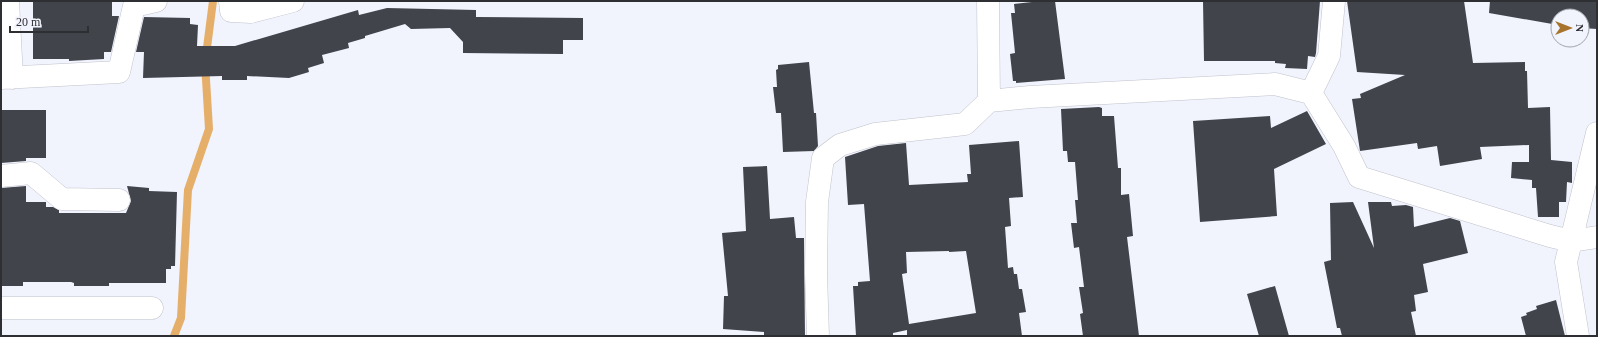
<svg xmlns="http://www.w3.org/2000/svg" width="1598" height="337" font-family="Georgia,serif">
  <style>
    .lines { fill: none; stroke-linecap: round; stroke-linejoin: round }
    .stream { stroke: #e5af6a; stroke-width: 8 }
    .building { fill: #42444c; fill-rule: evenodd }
    .minor-casing { stroke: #c0c2cc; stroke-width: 23 }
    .minor { stroke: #fff; stroke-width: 22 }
  </style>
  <rect width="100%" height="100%" fill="#f1f3fd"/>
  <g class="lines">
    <path class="stream" d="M174,336L181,318L188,190L209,129L205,63L213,1"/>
  </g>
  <path class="building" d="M33,1H112V16H119L111,52H104V59L69,61V59H33Z
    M1041,1H1055L1065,79L1016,83V81H1013L1010,54L1015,53L1011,13H1015L1014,4Z
    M1203,1H1320L1316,53L1315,57L1308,56L1307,69L1285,68L1286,64L1275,63V61H1204Z
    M1347,1H1464L1473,63L1525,62V71H1527L1528,108L1550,107L1551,160L1572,162V183L1567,182L1566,202H1559V217H1538L1536,188H1532V180L1511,178L1512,162H1529V145L1480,147L1482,159L1440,166L1437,146L1418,149L1417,143L1360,151L1352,99L1361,98L1360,94L1405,75L1357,72Z
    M1490,1H1597V29L1582,28V16H1558V25L1489,13Z
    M387,8L476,10V17L583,18V40H563V54L463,53V42L450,28L411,29L405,24L365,36V38L348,43L349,48L322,55L324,63L308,68L309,72L289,78L247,76V80H222V76L143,78L144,52H136L144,17L190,18V24L198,25L197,46H235L358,10L359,15Z
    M809,62L814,113H816L818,146L814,151L783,152L781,113H776L773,87H777L776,70L778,69V65Z
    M1099,107L1102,108V116H1114L1118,168H1121V195L1129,194L1133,236L1127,237L1139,336H1083L1080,314L1083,313L1079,287H1084L1079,247L1074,248L1071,223H1077L1075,200H1078L1075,162H1068L1067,151H1063L1061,109Z
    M1,110H46V158H26V161L1,163Z
    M1307,111L1326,144L1274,169L1277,216L1200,222L1193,121L1270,116L1271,128Z
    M1019,141L1023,197L1009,198L1011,226L1005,227L1008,268L1013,267L1014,274H1017L1019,289H1022L1026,312L1019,313L1022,336H907V330L893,333V336H856L853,286H858V282L870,281L864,204L848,205L845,157L878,146L906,143L909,185L968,182L967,174H971L969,145ZM949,251V252L966,251L976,313L909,324L902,274L907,273L906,252Z
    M767,166L770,219L794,217L796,238H804L805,336H764V332L723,329L724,296H728L722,233L746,231L743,167Z
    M26,186V202H46V207H53L59,210V213H126L131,201L127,186L149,188V191L177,192L175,266H171V269H166V283H109V286H74V283L71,282H23V286H1V188Z
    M1353,202L1374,248L1368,202H1391L1392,206L1406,205L1413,207L1414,227L1450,218L1460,221L1468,253L1423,264L1428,292L1414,295L1416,311L1411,312L1416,336H1342L1340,328H1337L1324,262L1331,260L1330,203Z
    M1275,286L1289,336H1259L1247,294Z
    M1556,300L1565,336H1526L1521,317L1527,315L1526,313L1537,309L1536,306Z"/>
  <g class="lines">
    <defs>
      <path id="minor" d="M8,1L12,78
        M230,1L231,11L251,12L293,1
        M988,1L989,101
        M1,78L119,72L134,6L156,1
        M1311,93L1329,56L1334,1
        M1,176L31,173L62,199L119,200
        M1,308H152
        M818,336L816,273L817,202L823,158L840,145L875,134L965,124L989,101L1030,97L1275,84L1311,93L1344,146L1359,177L1550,236L1571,241L1597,237
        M1578,336L1566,262L1597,133"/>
    </defs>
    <use href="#minor" class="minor-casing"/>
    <use href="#minor" class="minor"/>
  </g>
  <rect width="1598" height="337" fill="none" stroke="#2e2f32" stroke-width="4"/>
  <g transform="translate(1570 28) rotate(90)"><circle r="19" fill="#f1f3fd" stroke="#a3a5ac"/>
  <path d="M0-3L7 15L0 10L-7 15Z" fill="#a8742c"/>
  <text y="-6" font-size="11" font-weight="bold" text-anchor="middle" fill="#2e2f32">N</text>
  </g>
  <path d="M10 26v6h78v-6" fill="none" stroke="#2e2f32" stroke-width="2"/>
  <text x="16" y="26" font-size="12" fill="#2e2f32" stroke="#f1f3fd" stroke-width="3" paint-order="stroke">20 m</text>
</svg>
